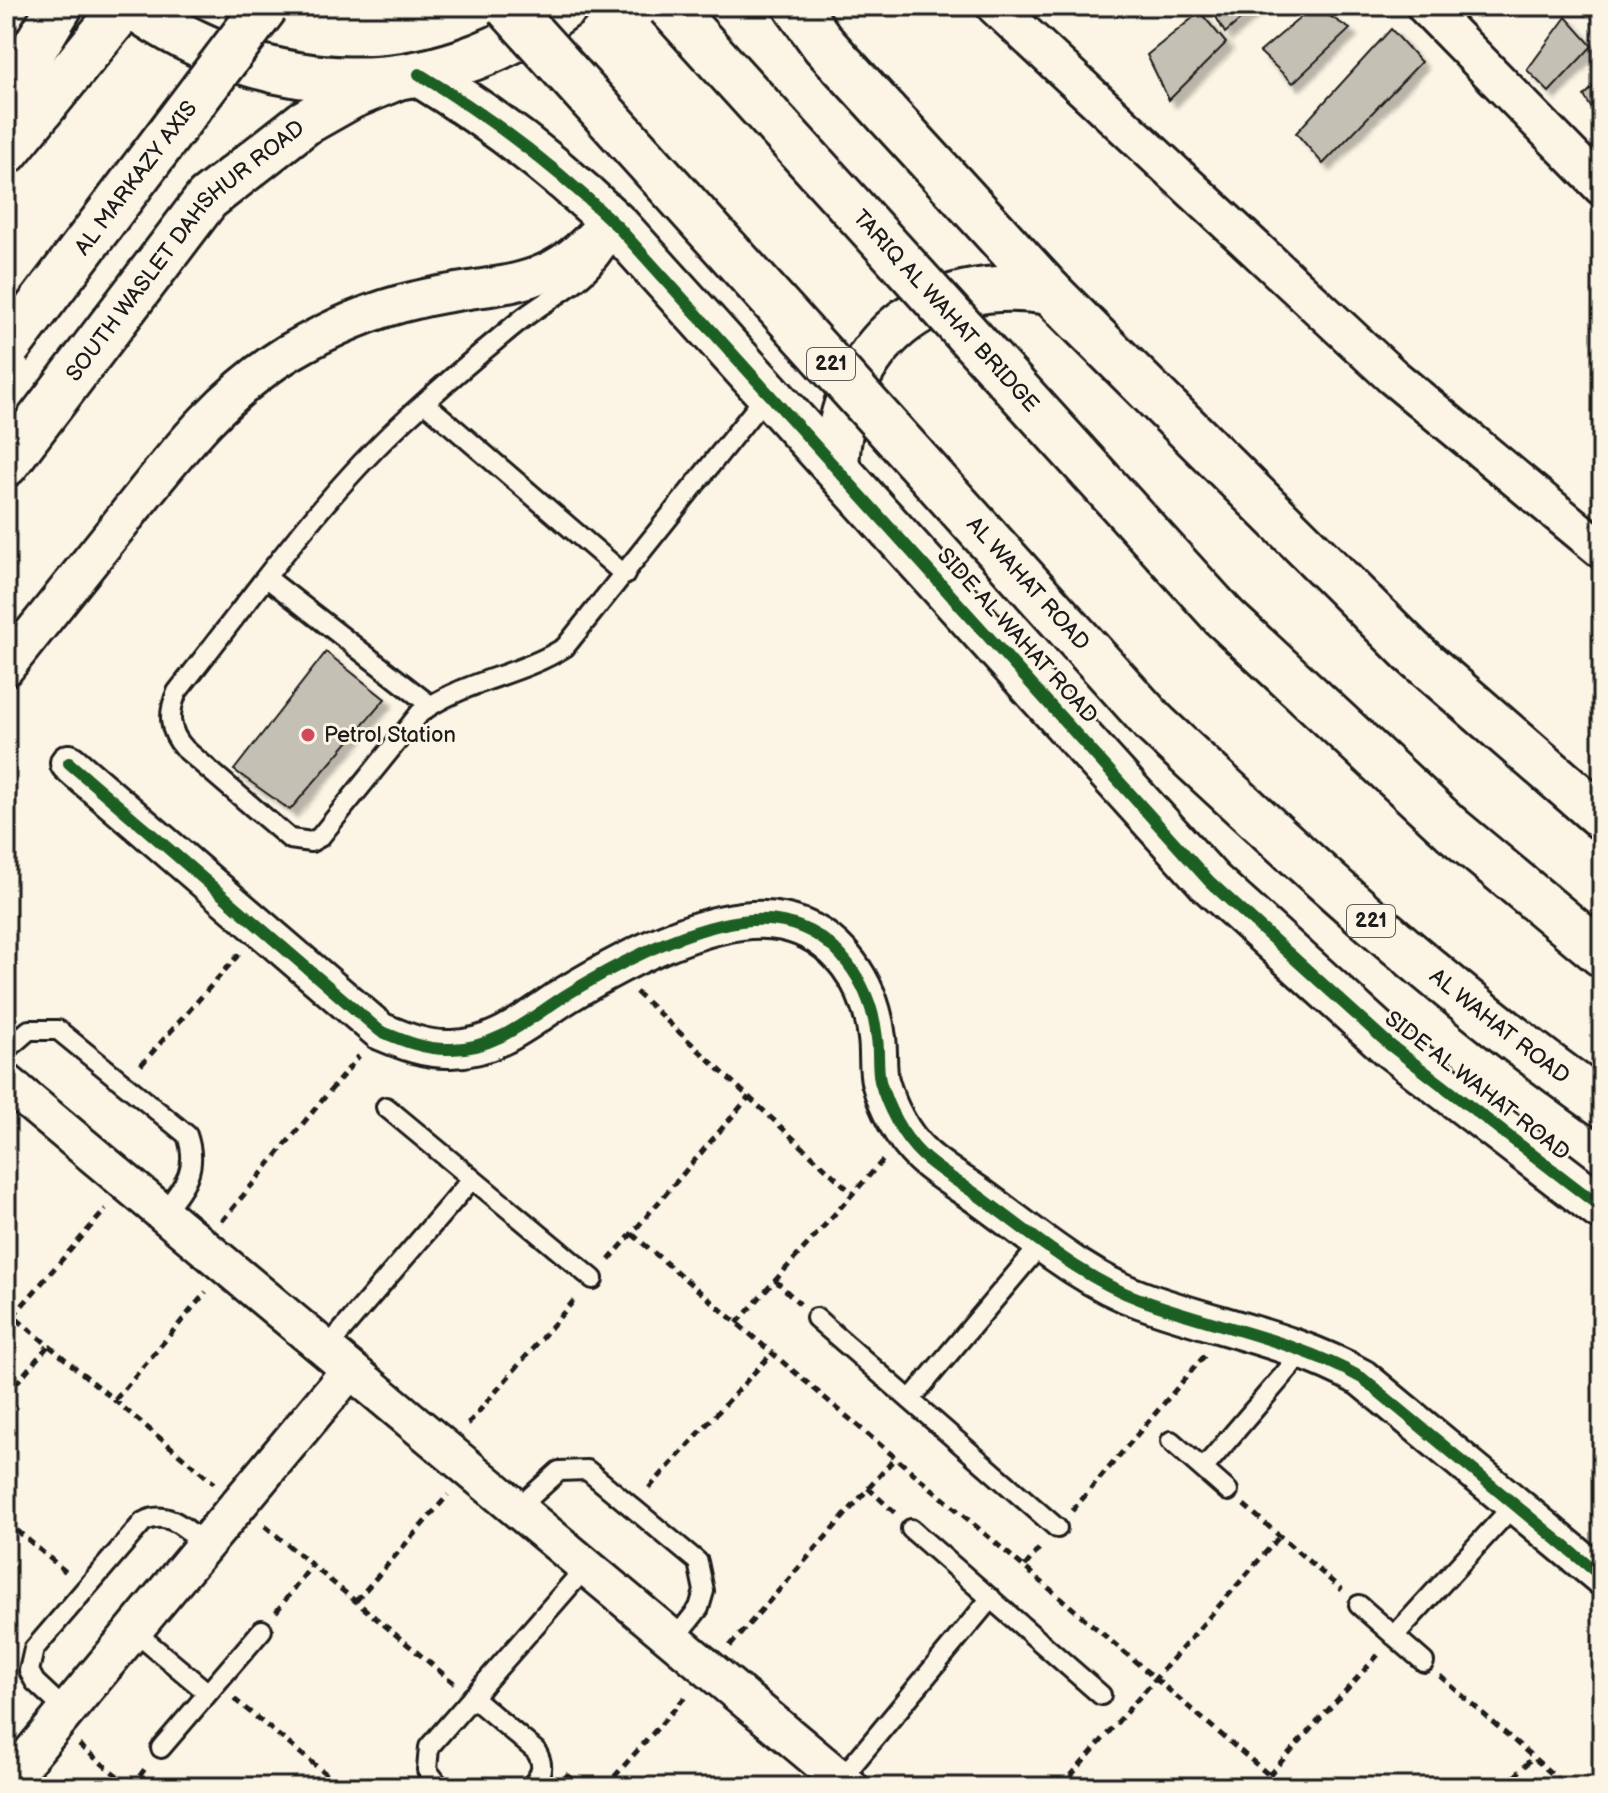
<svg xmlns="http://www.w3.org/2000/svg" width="1608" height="1793" font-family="'Balsamiq Sans',sans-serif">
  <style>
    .building { fill: #c4c0b3; stroke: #1c1c1c; stroke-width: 2; filter: url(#shadow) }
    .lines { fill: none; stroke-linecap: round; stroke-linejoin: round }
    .lane-casing { stroke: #1c1c1c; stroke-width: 24 }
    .street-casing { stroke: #1c1c1c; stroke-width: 42 }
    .secondary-casing { stroke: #1c1c1c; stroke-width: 50 }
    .highway-casing { stroke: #1c1c1c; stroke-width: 50 }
    .path { stroke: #1c1c1c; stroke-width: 5; stroke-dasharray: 8 6; stroke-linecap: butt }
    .lane { stroke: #fcf5e5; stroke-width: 18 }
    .street { stroke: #fcf5e5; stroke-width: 36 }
    .secondary { stroke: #fcf5e5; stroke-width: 44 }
    .highway { stroke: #fcf5e5; stroke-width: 44 }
    .highway-bridge-casing { stroke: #1c1c1c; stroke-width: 50; stroke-linecap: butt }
    .highway-bridge { stroke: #fcf5e5; stroke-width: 44 }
    .cycleway-casing { stroke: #fcf5e5; stroke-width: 17 }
    .cycleway { stroke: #1b5e20; stroke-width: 12 }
    .poi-dot { fill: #d1495b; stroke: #fcf5e5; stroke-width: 3 }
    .labels { text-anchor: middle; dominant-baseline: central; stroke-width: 6; stroke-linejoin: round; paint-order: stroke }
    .shield { fill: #fcf5e5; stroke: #5f5d58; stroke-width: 2 }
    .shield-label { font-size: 20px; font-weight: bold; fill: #1c1c1c }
    .street-label { font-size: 22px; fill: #1c1c1c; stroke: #fcf5e5 }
    .poi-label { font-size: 22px; fill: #1c1c1c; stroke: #fcf5e5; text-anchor: start }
  </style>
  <defs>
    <filter id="shadow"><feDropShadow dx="7" dy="7" stdDeviation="2" flood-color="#0004"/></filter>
  </defs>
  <rect width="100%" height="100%" fill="#fcf5e5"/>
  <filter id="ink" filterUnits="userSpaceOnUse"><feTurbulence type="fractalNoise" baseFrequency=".0125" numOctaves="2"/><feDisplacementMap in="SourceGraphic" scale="16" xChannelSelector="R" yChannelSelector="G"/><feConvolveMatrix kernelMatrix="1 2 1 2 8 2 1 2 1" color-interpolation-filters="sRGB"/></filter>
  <g filter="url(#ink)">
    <path class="building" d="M1210,6H1256L1225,33Z
      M1314,6L1350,29L1293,83L1260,52Z
      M1200,12L1226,43L1169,100L1147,55Z
      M1566,17L1592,46L1549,92L1527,70Z
      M1391,29L1421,62L1323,164L1296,133Z
      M1602,78V120L1600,122L1584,96Z
      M326,652L385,699L290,810L234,770Z"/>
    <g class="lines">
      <defs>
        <path id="lane" d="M617,230C585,290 558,288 512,327C477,356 441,387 407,418C319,499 251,599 177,692C168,713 168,731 185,749L290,839L311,842L320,837L420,713C462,681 520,676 565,647L769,392
          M425,403L625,575
          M267,578L430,705
          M6,1050L29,1030H58L187,1135C199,1170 184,1186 163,1213
          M386,1107L593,1279
          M816,1318L1057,1528
          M326,1349L472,1179
          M910,1400L1042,1243
          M1171,1441L1228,1491
          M1203,1469L1305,1350
          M517,1509L559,1471L587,1470L698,1562L704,1591L699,1608L674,1640
          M911,1529L1101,1695
          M1359,1605L1424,1662
          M134,1631L208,1693
          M1394,1636L1514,1505
          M472,1697L536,1751C545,1766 542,1774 530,1787
          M66,1711L35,1682L29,1671L34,1649L143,1522C168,1508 187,1530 206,1545
          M161,1748L262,1630
          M841,1779L991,1598
          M440,1787L427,1770L429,1747L586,1567"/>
        <path id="street" d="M995,6L1392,376L1602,550
          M1425,6L1602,187
          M6,667C46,616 87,566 127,515C175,455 221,394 288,353C327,330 371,310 416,300C500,279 548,297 609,219
          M69,763L380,1031C404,1041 425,1050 451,1049C496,1049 530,1018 566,995C620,962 719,908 783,922C838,933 871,985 877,1038C879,1052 877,1067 880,1081C887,1107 902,1136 922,1155C941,1173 966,1186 987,1202C1035,1237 1085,1280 1142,1300C1216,1327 1292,1339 1362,1378L1602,1577
          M6,1082L850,1787
          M6,1784L350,1370"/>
        <g id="secondary">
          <path d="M133,6C266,100 433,108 566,6"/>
          <path d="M796,6L824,45L1050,292L1412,652L1602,817"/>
          <path d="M419,74C492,118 557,168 618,227L1210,882L1390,1045L1602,1208"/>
          <path d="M6,95L60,6"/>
          <path id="s1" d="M6,464L207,199L304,123L350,97L398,77"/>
          <path d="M836,467C842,343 927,272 1050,292"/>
        </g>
        <g id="highway">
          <path d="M6,152L125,6"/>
          <path d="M1224,617L1453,830L1602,954"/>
          <path id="s2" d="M1154,723C1298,857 1442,991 1602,1104"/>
        </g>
      </defs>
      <use href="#lane" class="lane-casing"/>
      <use href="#street" class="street-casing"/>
      <use href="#secondary" class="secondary-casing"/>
      <use href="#highway" class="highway-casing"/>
      <path class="path" d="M636,992L852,1193
        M141,1065L240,953
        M222,1221L359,1056
        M632,1234L1283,1787
        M609,1260L749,1097
        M775,1280L800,1304
        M6,1310L214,1483
        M13,1316L106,1209
        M737,1323L884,1159
        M6,1395L49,1345
        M115,1400L206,1292
        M468,1424L576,1298
        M649,1488L772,1353
        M868,1488L896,1514
        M1244,1505L1342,1590
        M1072,1511L1206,1354
        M6,1521L66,1572
        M265,1526L454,1683
        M1025,1566L1042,1545
        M356,1601L448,1495
        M276,1612L312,1565
        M730,1646L896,1457
        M1440,1676L1567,1787
        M234,1699L342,1787
        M79,1745L131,1787
        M565,1774L581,1787
        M1269,1775L1378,1655
        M131,1787L148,1765
        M605,1787L687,1695
        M1061,1787L1280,1536
        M1505,1787L1533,1757"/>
      <use href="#lane" class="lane"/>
      <use href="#street" class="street"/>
      <use href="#secondary" class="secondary"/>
      <use href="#highway" class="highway"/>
      <defs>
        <g id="highway-bridge">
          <path id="s3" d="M507,6L1154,723"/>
          <path id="s4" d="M669,6L1224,617"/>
          <path id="s5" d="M8,347L266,6"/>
        </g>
      </defs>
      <use href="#highway-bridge" class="highway-bridge-casing"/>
      <use href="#highway-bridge" class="highway-bridge"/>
      <defs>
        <path id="cycleway" d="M419,74C492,118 557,168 618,227L1210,882L1390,1045L1602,1208
          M69,763L380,1031C404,1041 425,1050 451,1049C496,1049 530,1018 566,995C620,962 719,908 783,922C838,933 871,985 877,1038C879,1052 877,1067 880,1081C887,1107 902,1136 922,1155C941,1173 966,1186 987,1202C1035,1237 1085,1280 1142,1300C1216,1327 1292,1339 1362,1378L1602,1577"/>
      </defs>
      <use href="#cycleway" class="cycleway-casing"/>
      <use href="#cycleway" class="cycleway"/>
    </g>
  </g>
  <circle class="poi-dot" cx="308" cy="735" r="8"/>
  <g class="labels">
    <g class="shield">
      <rect x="807" y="348" width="48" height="32" rx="6"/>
      <rect x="1347" y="905" width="48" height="32" rx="6"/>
    </g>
    <g class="shield-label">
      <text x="831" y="364">221</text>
      <text x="1371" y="921">221</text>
    </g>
    <g class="street-label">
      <text stroke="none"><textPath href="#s5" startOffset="212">AL MARKAZY AXIS</textPath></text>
      <text stroke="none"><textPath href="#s1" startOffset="280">SOUTH WASLET DAHSHUR ROAD</textPath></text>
      <text stroke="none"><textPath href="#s4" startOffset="412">TARIQ AL WAHAT BRIDGE</textPath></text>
      <text stroke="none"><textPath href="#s3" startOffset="778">AL WAHAT ROAD</textPath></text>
      <text transform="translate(1017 636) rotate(48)">SIDE AL WAHAT ROAD</text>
      <text stroke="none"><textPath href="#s2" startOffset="460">AL WAHAT ROAD</textPath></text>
      <text transform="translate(1477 1086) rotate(38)">SIDE AL WAHAT ROAD</text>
    </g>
    <g class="poi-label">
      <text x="324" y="735">Petrol Station</text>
    </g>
  </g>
  <rect width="1608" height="1793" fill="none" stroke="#fcf5e5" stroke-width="32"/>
  <rect x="16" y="16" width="1576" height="1761" fill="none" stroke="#1c1c1c" stroke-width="3" filter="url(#ink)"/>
</svg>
